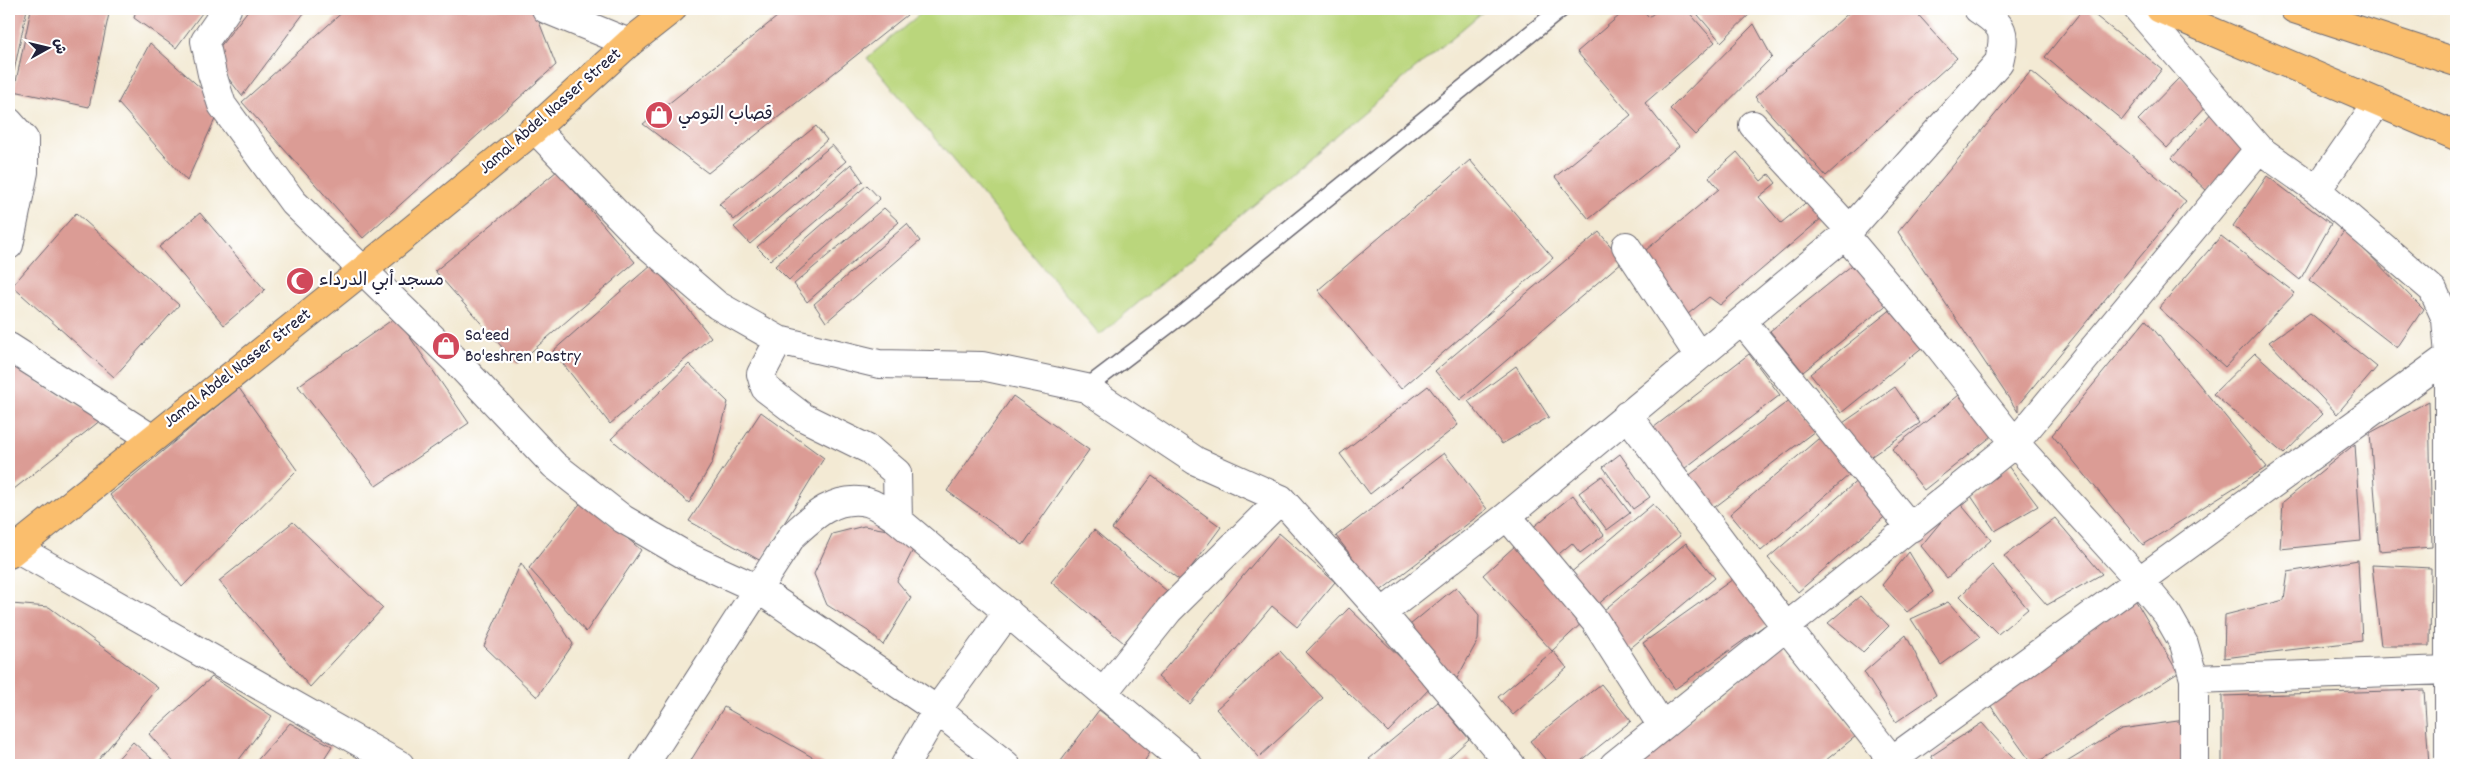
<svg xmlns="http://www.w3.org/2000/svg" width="2465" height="774" font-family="Dekko,'Playpen Sans Arabic',sans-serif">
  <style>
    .green { fill: #bad67c; stroke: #6e7c5c }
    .building { fill: #db9c95 }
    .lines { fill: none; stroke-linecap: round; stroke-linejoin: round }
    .service-casing { stroke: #6b6871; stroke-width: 19 }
    .minor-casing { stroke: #6b6871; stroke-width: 30 }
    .primary-casing { stroke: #6b6871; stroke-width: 30 }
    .trunk-casing { stroke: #6b6871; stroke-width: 30 }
    .service { stroke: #fff; stroke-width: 16 }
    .minor { stroke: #fff; stroke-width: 28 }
    .primary { stroke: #fabe6d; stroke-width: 28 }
    .trunk { stroke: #fabe6d; stroke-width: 28 }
    .labels { text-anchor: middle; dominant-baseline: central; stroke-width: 4.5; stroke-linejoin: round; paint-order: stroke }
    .street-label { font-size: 18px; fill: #22223b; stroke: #fff }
    .poi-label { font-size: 18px; fill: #22223b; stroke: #fff; text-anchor: start }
  </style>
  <rect width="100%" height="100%" fill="#fff"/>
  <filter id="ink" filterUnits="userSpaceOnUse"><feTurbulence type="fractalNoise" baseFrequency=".02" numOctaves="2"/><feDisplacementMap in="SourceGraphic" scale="10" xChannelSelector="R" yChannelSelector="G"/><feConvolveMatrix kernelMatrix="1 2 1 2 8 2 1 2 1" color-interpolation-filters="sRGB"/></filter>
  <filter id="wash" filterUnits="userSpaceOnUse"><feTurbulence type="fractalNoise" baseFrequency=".0096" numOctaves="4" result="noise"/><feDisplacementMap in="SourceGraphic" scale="20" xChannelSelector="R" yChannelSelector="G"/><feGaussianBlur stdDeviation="1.12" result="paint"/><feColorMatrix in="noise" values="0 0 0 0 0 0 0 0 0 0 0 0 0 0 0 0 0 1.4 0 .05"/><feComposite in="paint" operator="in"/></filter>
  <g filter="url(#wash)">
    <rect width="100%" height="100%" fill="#f3ead4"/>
    <path class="green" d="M926,9H1486L1100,335L867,58Z"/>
    <g id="blocks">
      <path class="building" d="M9,9H27L14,71L9,70Z
        M31,9H110L89,107L14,91Z
        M136,9H205L176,48L134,18Z
        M249,9H307L242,96L212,57Z
        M346,9H534L556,65L363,238L242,102Z
        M787,9H902L907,15L708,173L643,124Z
        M1627,9H1642L1649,17L1659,9H1686L1715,42L1645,103L1679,146L1589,219L1555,177L1631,115L1577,52Z
        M1693,9H1755L1721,42Z
        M1853,9H1913L1957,58L1826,176L1755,97Z
        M2083,9H2087L2162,69L2122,120L2045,57Z
        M1754,24L1772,57L1695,135L1670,109Z
        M150,43L221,106L187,181L118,103Z
        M2031,71L2186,201L2018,405V412L1898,232Z
        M2181,76L2209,103L2167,148L2138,120Z
        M2213,111L2250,144L2208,192L2172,158Z
        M816,126L827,140L734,220L719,204Z
        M832,145L846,161L750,244L734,227Z
        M1737,152L1761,181L1769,174L1776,183L1759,197L1781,223L1815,195L1829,212L1720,305L1709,297L1688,314L1640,255L1719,189L1709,177Z
        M1470,160L1553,258L1401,389L1318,290Z
        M851,164L863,181L770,260L757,247Z
        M557,171L635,262L517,364L435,271Z
        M2267,176L2331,224L2300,280L2233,226Z
        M867,185L880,199L789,280L775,266Z
        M884,208L899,222L807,302L794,284Z
        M76,213L179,305L114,377L12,286Z
        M200,213L265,290L224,325L159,247Z
        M907,224L920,241L826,322L814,304Z
        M2345,230L2423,309L2397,348L2309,280Z
        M1599,232L1623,261L1460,400L1435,371Z
        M2221,236L2295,293L2225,367L2159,308Z
        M1856,262L1889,303L1803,372L1770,331Z
        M652,264L711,337L610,424L553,351Z
        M1893,308L1924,346L1841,413L1810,374Z
        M2310,313L2377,367L2337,414L2269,342Z
        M396,317L469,423L376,486L298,386Z
        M2146,320L2267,467L2143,545L2052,435Z
        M2255,353L2323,414L2284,454L2213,394Z
        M1749,354L1780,395L1680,472L1649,431Z
        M689,364L728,402L712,463L689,503L611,439Z
        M1516,366L1549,417L1502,444L1468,401Z
        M14,367L101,420L14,489L9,486V375Z
        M1428,386L1458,425L1370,494L1340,454Z
        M1895,387L1920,423L1866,460L1840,425Z
        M239,388L297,470L182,587L110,495Z
        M1964,391L1997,432L1924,490L1892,449Z
        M1013,396L1089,450L1023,545L947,491Z
        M1791,399L1815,431L1711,510L1687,477Z
        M2429,401L2432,547L2379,551L2370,433Z
        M761,412L824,458L761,561L689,521Z
        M1825,433L1856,469L1761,551L1730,514Z
        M2355,444L2361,541L2280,549L2283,502Z
        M1444,453L1487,509L1379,592L1336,536Z
        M1620,454L1650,497L1633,509L1603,467Z
        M2008,466L2038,506L1995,531L1971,496Z
        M1152,476L1221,527L1181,581L1112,529Z
        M1602,476L1630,513L1607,530L1579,493Z
        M1860,478L1890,512L1798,592L1768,558Z
        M1573,495L1604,535L1580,553L1572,543L1554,558L1531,529Z
        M583,500L641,550L586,632L529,568Z
        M1958,501L1991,540L1947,578L1921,546Z
        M1653,504L1680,536L1596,606L1569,574Z
        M2055,518L2102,574L2047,605L2004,556Z
        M293,522L383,608L310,687L219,581Z
        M864,526L888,530L914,548L897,581L911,598L883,645L868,631L827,605L814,574L832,534Z
        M1094,530L1167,591L1124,643L1051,582Z
        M1279,533L1335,582L1297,627L1272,606L1190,704L1158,677Z
        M1686,543L1715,578L1627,651L1598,615Z
        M1516,545L1585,620L1552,651L1483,575Z
        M1909,552L1933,592L1907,612L1882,585Z
        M2358,560L2362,641L2224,658L2225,615L2284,600L2288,572Z
        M521,563L573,644L537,697L484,646Z
        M1992,565L2028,609L1998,634L1960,596Z
        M2372,565L2431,568L2430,646H2381Z
        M1736,577L1768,623L1675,689L1643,643Z
        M1456,587L1479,615L1478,640L1455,682L1410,625Z
        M1860,596L1889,626L1863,652L1828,623Z
        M2133,596L2178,673L2033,765L1990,705Z
        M1948,602L1980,637L1941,665L1911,619Z
        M11,604L49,607L158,688L94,765H9V606Z
        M1349,608L1431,687L1388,732L1306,652Z
        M1906,635L1936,695L1896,722L1864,672Z
        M1782,645L1856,736L1820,765H1636Z
        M1280,651L1323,698L1259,757L1216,709Z
        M1553,651L1567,668L1513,715L1498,697Z
        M212,677L272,716L235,765H176L149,734Z
        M1601,684L1631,721L1576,765H1550L1530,741Z
        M2424,690L2429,765H2222V696Z
        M1438,702L1469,739L1441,765H1376L1369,759Z
        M724,707L826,765H688Z
        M1099,710L1151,751L1142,765H1058Z
        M2185,720L2183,765H2062L2121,729Z
        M290,723L332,746L320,765H253Z
        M1982,723L2020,765H1937L1931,756Z
        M133,742L159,765H112Z
        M1468,757L1474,765H1458Z
        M341,758L358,765H336Z"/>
    </g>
  </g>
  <g filter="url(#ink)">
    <use href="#blocks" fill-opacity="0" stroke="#6b6871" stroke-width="1"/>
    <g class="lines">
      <defs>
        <path id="service" d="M1086,388L1187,311L1561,9"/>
        <path id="minor" d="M227,9L205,41L212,74L222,105L293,202L454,359L554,465L623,519L690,558L758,589L937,710L1006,765
          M546,9L629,43
          M2138,9L2259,149L2317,190L2433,290L2446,319L2449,356V765
          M9,122L24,139V172L9,245
          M1753,125L1850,230
          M535,129L645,243L717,305L779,340L879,364L982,366L1086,388L1196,461L1281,499L1382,613L1511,765
          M2317,190L2378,102
          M1845,235L1938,345L2015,443L2139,580L2167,614L2184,644L2194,679V765
          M1626,246L1699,356
          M1742,321L1911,528
          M779,340L761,374L765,388L803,417L870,450L897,473L898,520
          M9,347L151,438
          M1627,415L1786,627L1896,765
          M1507,516L1595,621L1662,726
          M9,544L400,765
          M1382,613L1507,516L1845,235L1999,62C2006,31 2005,27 1978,9
          M2194,679L2448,670
          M1103,693L1169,610L1281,499
          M644,765L792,536C813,516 836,495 867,502C878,505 889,514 898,520L1188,765
          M905,765L937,710L1008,612
          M1614,765L2015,443L2259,149
          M1885,765L2449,356"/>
        <path id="primary" d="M9,554L362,271L535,129L629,43L672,9"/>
        <path id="trunk" d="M2160,9L2456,136
          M2294,9L2456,62"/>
      </defs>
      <use href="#service" class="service-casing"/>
      <use href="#minor" class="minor-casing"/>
      <use href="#primary" class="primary-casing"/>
      <use href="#trunk" class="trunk-casing"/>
      <use href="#service" class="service"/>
      <use href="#minor" class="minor"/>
      <use href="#primary" class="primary"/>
      <use href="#trunk" class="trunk"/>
    </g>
  </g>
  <defs>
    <symbol id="shop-disc" viewBox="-11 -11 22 22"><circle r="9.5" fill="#d1495b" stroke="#fff"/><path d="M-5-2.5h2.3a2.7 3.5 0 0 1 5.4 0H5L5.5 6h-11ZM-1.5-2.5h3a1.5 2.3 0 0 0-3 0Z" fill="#fff"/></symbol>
    <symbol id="mosque-disc" viewBox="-11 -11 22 22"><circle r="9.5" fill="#d1495b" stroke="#fff"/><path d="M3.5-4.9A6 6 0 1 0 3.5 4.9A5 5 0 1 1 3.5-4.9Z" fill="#fff"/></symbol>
  </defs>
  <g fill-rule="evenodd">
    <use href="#shop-disc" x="643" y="99" width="32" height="32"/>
    <use href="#mosque-disc" x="284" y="265" width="32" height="32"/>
    <use href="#shop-disc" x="430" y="330" width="32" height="32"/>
  </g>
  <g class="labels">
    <g class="street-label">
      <text transform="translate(551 112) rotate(-41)">Jamal Abdel Nasser Street</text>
      <text transform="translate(238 369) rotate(-38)">Jamal Abdel Nasser Street</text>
    </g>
    <g class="poi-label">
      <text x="678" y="115">قصاب التومي</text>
      <text x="319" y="281">مسجد أبي الدرداء</text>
      <text x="465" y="336">Sa'eed<tspan x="465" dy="21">Bo'eshren Pastry</tspan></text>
    </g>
  </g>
  <rect width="2465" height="774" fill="none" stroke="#fff" stroke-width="30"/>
  <g transform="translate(48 48) rotate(82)" stroke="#ffffff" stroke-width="4" paint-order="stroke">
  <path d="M0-4L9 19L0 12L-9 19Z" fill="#22223b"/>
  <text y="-8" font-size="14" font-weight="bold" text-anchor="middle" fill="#22223b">ش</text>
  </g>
</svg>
